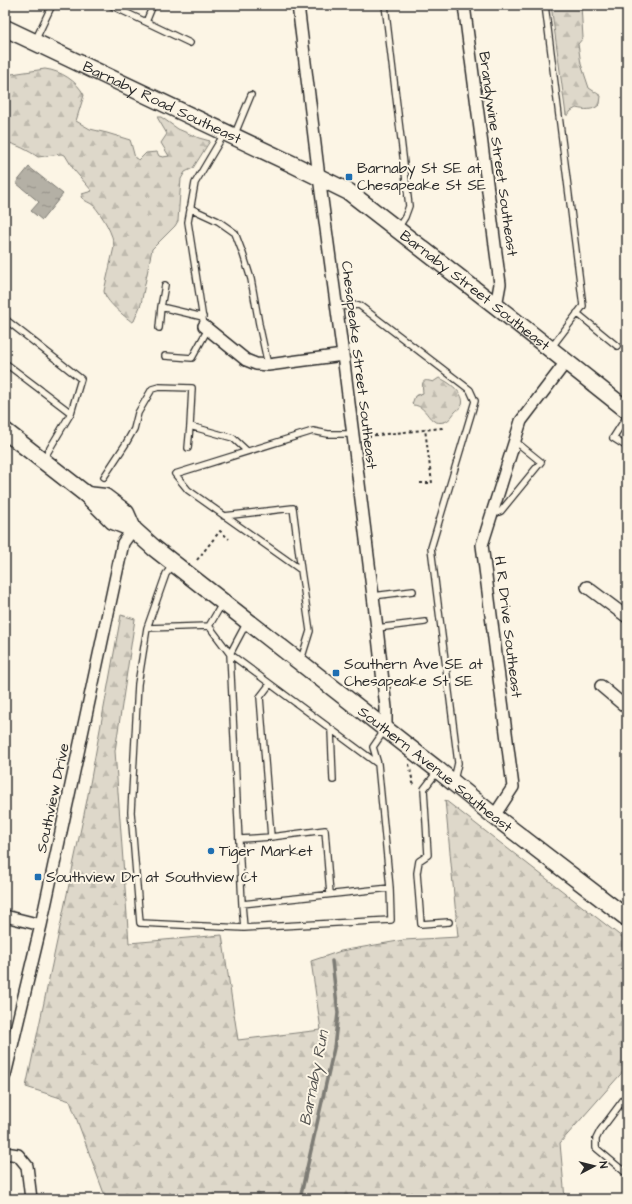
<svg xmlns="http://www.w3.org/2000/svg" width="632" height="1204" font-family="'Architects Daughter',sans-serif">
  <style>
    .forest { fill: url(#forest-firs); stroke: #84827a }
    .water { fill: url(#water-ripples); stroke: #7d7b74 }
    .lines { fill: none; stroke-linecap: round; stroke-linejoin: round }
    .stream { stroke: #7d7b74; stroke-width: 3.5 }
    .lane-casing { stroke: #2b2b2b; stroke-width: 8 }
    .street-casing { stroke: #2b2b2b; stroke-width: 14 }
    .secondary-casing { stroke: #2b2b2b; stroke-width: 19 }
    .path { stroke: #2b2b2b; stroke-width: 2; stroke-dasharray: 3 3; stroke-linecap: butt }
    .lane { stroke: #fcf5e5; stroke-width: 5.5 }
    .street { stroke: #fcf5e5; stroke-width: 11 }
    .secondary { stroke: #fcf5e5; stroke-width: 16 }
    .poi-dot { fill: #1f6fb2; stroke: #fcf5e5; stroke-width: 1.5 }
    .labels { text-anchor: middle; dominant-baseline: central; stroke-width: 4; stroke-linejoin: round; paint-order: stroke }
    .street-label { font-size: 15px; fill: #2b2b2b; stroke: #fcf5e5 }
    .poi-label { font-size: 15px; fill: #2b2b2b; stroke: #fcf5e5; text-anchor: start }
    .water-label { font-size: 16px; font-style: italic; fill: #545350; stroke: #fcf5e5 }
  </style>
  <defs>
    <pattern id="forest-firs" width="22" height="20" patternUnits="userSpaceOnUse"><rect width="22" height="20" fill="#ded8ca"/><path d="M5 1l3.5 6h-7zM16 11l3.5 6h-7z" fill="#bfbaae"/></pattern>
    <pattern id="water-ripples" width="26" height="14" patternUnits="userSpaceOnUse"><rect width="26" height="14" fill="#b4b0a5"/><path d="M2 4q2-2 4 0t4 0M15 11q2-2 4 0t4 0" fill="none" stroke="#938f87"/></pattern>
  </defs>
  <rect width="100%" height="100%" fill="#fcf5e5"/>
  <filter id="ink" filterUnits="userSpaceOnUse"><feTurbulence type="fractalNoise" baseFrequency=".025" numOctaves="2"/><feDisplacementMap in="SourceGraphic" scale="8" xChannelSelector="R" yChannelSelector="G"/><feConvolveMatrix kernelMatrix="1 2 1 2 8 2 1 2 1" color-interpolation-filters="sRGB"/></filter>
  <g filter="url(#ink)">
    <path class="forest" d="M551,5H581L583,38L578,44L581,64L589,88L601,96L600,104C594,111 584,110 576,108L571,111L568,115H566Z
      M45,69C61,71 77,81 84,95L76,121L90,129L107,133L130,140L131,143L135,158L139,160L146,153L157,152L159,156L163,157L169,156L161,143L167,134L157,117H161L178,129L199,138L210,141L193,168L185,172L181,179L178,221L175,226L152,249L141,304L134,321L132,322C124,316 105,301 104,291L114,247C114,235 102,215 94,206C90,202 85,202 81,197L82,194L92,191L74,170L65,155L61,154L38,157C29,151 16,144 5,142V75Z
      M439,378C448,381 466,394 462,405C461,407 457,410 455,412C452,416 449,421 444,422C427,426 429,406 413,405L412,404L415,396L423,393C422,383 421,378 433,382Z
      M121,615L135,619L115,751L129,943L222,935L238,1040L321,1030L311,961L341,951L404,940L458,937L445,800L627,941V1067L560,1143L565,1199H106L70,1101L26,1087L87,800Z"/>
    <path class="water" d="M29,167L63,194L42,220L31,211L39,202L16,183Z"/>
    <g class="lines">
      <path class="stream" d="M300,1199L334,1048L338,1013L332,961"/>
      <defs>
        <path id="lane" d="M110,5L146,22L153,5
          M385,5L409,206L405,217L398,228
          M545,5L583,306L551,348
          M146,22L190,43
          M35,41L52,5
          M234,136L251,95
          M190,208L218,221L235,233L243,254L251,279L259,324L268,365
          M161,307L165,285
          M337,307L359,305L470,390L475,401L431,548L458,763L454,780
          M577,313L617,346
          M5,319L81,379L71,413
          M204,326L188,222L195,183L224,134
          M159,328L161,307L203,317
          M165,356L192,358L208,329
          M5,363L71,413L43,460
          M627,416L613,438L627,447
          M188,448L190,426
          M104,477L125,445L134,429L138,413L152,389L159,387L192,388L190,426L233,438L247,451
          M492,515L501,511L541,462L515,441
          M224,516L293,508L301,570
          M373,596L413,591
          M209,626L222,604
          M147,628L166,574L173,565
          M377,628L425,622
          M301,660L310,631L301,570L188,490L175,474L313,431L328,434H353
          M331,730L333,780
          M378,764L373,747L384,731
          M437,772L424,789L428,855L419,861L417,873L421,924L449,922
          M271,837L325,830L330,894
          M240,839L271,837L260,697L270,684
          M242,904L244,928L391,920L390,888
          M244,928L140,923L131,812L138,684L147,628L209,626L230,654L378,764L390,888L242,904L230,654L247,622
          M627,1095L600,1131L596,1139V1148L627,1174"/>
        <path id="street" d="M298,5L319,177L343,355L377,628L386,708V729
          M464,5L500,284L496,306
          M204,326L246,360L256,364L268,365L343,355
          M587,587L627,617
          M601,686L627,708
          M494,816L513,787L482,545L521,421L566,362
          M5,916L41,925
          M5,1075L41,925L123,543L133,529
          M5,1153L18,1155L27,1166L31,1199"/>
        <g id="secondary">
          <path id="s1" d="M5,28L292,164L349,192L496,306L627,410"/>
          <path d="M5,431L87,495L113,521L133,529"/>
          <path id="s2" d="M87,495L105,497L121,509L126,513L133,529L154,548L438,770L494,816L627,918"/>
        </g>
      </defs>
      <use href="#lane" class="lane-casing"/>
      <use href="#street" class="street-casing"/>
      <use href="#secondary" class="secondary-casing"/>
      <path class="path" d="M368,436L442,428L444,425
        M420,483H432L425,429
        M197,560L220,531L229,539
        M409,764L413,783L416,786"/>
      <use href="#lane" class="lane"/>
      <use href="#street" class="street"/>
      <use href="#secondary" class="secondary"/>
    </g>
  </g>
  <g class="poi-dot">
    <rect x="345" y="173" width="8" height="8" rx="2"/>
    <rect x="332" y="669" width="8" height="8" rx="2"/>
    <circle cx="211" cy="851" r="4"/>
    <rect x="34" y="873" width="8" height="8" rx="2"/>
  </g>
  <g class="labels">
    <g class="street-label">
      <text stroke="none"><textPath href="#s1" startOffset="174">Barnaby Road Southeast</textPath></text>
      <text transform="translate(498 154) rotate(82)">Brandywine Street Southeast</text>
      <text stroke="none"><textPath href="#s1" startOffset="541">Barnaby Street Southeast</textPath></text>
      <text transform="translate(359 365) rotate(83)">Chesapeake Street Southeast</text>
      <text transform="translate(508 627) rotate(83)">H R Drive Southeast</text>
      <text stroke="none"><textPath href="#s2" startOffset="448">Southern Avenue Southeast</textPath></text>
      <text transform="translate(53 798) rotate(-78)">Southview Drive</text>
    </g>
    <g class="poi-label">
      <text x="357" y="168">Barnaby St SE at<tspan x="357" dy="17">Chesapeake St SE</tspan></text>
      <text x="344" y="664">Southern Ave SE at<tspan x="344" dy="17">Chesapeake St SE</tspan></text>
      <text x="219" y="851">Tiger Market</text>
      <text x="46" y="877">Southview Dr at Southview Ct</text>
    </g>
    <g class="water-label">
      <text transform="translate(314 1078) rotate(-79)">Barnaby Run</text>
    </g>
  </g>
  <rect width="632" height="1204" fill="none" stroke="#fcf5e5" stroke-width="20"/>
  <rect x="10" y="10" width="612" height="1184" fill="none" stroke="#2b2b2b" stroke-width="1.5" filter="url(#ink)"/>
  <g transform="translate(594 1166) rotate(83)" stroke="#fcf5e5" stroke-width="3" paint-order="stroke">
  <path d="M0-3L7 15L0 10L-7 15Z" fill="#2b2b2b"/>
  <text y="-6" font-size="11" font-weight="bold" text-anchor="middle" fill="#2b2b2b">N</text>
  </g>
</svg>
